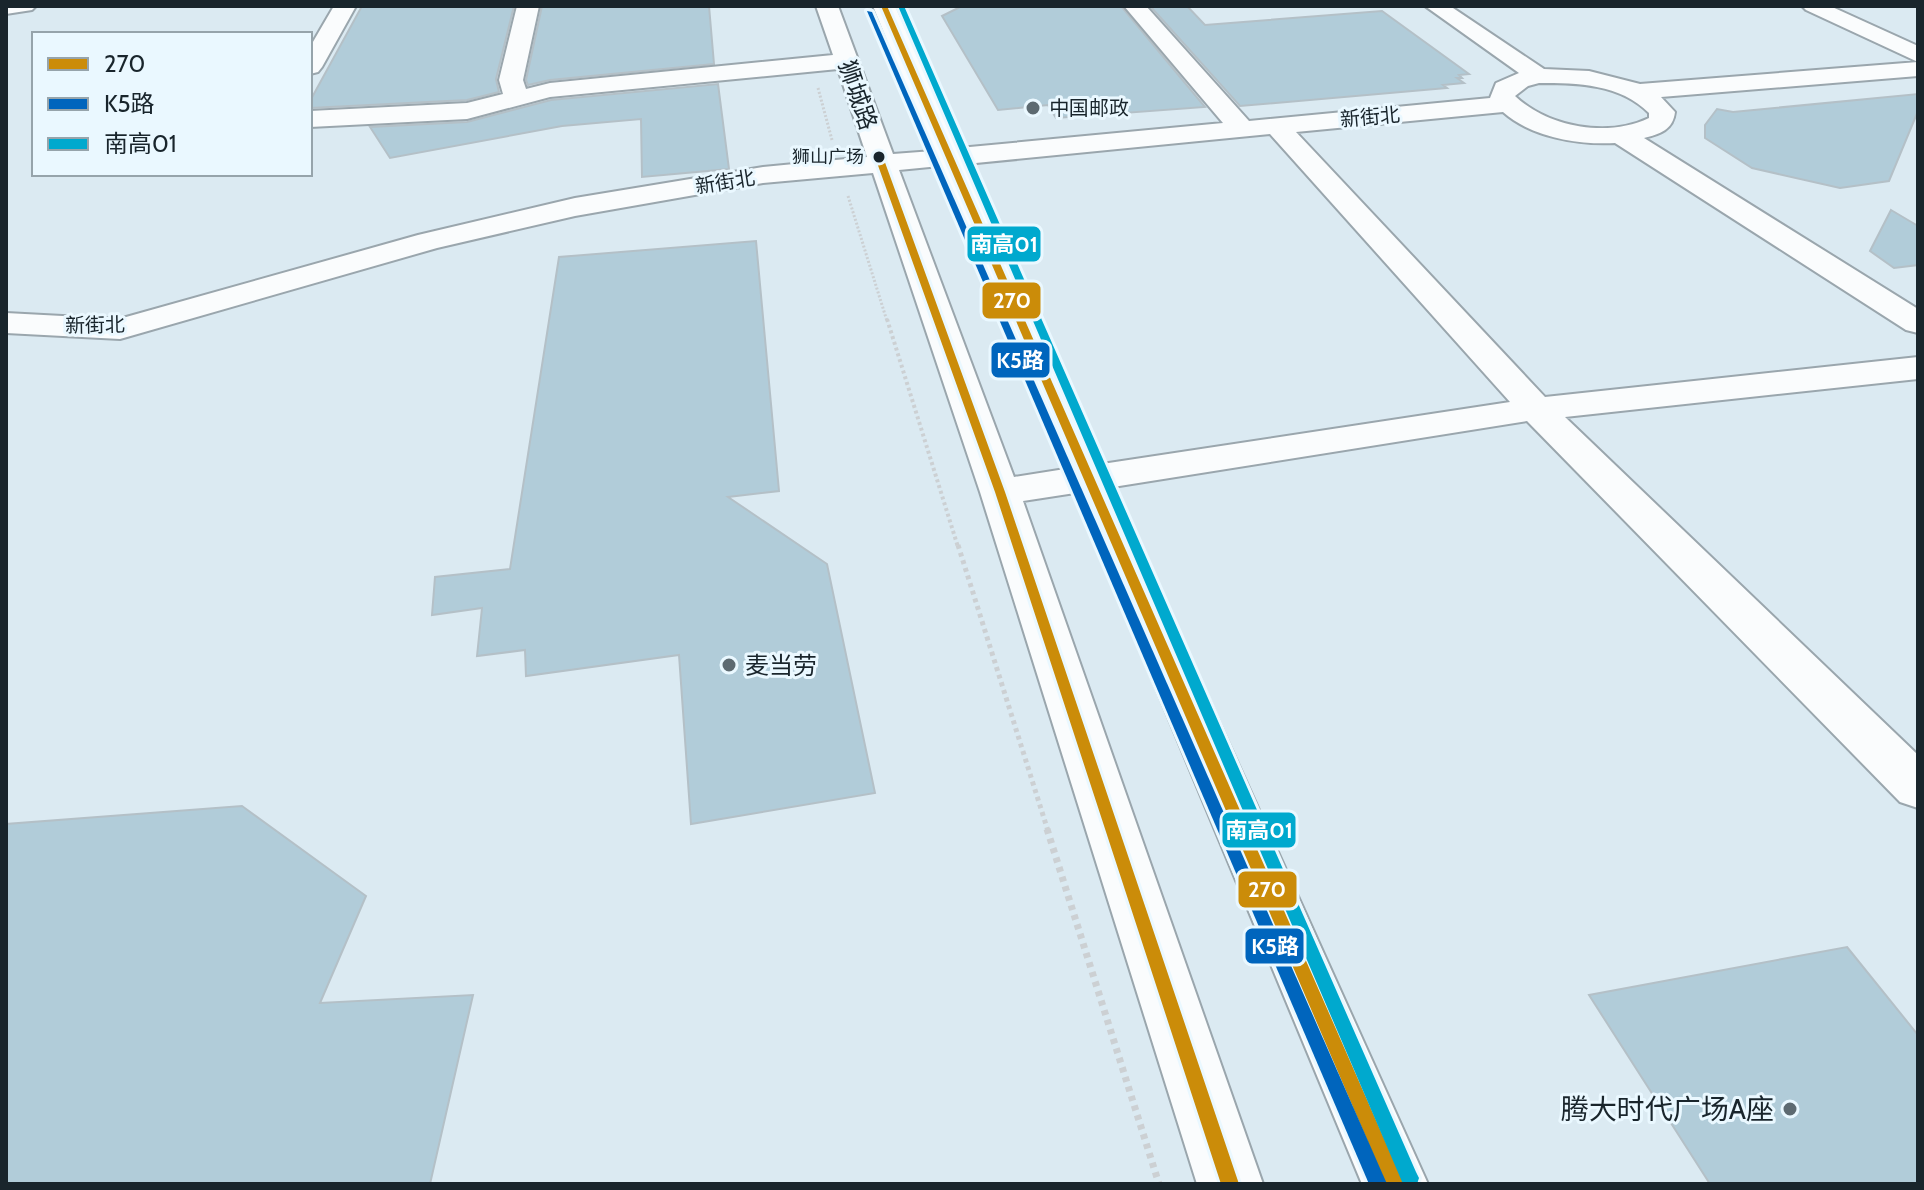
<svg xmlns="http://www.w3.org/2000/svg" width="1924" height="1190" font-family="Cabin,'Noto Sans SC',sans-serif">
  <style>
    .building { fill: #b1ccd9; stroke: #b4c0c7; stroke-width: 2 }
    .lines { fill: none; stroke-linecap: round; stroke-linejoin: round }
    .minor-casing { stroke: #9aa6ad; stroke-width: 4 }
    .path-far3 { stroke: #ccd0d3; stroke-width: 3; stroke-dasharray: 2 2; stroke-linecap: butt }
    .path-far2 { stroke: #ccd0d3; stroke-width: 4; stroke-dasharray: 3 3; stroke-linecap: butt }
    .path-far1 { stroke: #ccd0d3; stroke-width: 5; stroke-dasharray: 4 4; stroke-linecap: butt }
    .path { stroke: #ccd0d3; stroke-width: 7; stroke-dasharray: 5 5; stroke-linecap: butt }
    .minor { fill: #fafcfd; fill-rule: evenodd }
    .bus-1-casing { stroke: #eaf8ff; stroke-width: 6 }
    .bus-2-casing { stroke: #eaf8ff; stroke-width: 6 }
    .bus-3-casing { stroke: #eaf8ff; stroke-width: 6 }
    .bus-1 { fill: #cb8c09; fill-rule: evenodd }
    .bus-2 { fill: #0065bd; fill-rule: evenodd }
    .bus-3 { fill: #00a9ce; fill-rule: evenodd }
    .poi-dot { fill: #5d6a71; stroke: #eaf8ff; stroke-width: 3 }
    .bus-dot { fill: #19252c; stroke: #eaf8ff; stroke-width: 3 }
    .labels { text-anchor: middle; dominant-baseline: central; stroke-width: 6; stroke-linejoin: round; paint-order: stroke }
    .far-bus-label { font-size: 18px; fill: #19252c; stroke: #eaf8ff; text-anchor: end }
    .far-poi-label { font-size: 20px; fill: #19252c; stroke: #eaf8ff; text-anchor: start }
    .far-street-label { font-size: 20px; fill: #19252c; stroke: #eaf8ff }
    .street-label { font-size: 24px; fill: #19252c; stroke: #eaf8ff }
    .poi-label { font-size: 24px; fill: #19252c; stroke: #eaf8ff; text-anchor: start }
    .near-poi-label { font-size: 28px; fill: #19252c; stroke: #eaf8ff; text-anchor: end }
    .line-badge { stroke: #eaf8ff; stroke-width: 3 }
    .badge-label { font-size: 22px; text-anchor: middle; font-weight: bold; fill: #fff }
  </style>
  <rect width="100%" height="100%" fill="#dbeaf2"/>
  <path class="building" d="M362,6H514L496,79L499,92L467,100L310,108V101Z
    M542,6H709L714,64L550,80L528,85L526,80Z
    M962,6H1121L1205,107L1056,118L1048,105L998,110L942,16Z
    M1150,6H1187L1205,25L1382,11L1469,74L1459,75L1462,78H1457L1464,83L1443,85L1447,88L1240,106Z
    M718,84L729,169L642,177L641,119L562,126L390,158L370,127L467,122L551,100Z
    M1918,94V111L1889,181L1840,188L1752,168L1705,138V125L1717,109L1733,112Z
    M1891,210L1918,226V265L1894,268L1870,251Z
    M756,241L779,491L728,497L827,564L875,793L691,824L679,655L526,676L525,650L477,656L482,608L432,615L435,577L510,569L559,257Z
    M242,806L366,896L320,1003L473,995L430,1184H6V824Z
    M1847,947L1918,1035V1184H1710L1589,995Z"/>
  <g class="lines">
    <defs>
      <path id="minor" d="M6,6H36L32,10L6,14Z
        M334,6H356L322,67L318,72L310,74V47Z
        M517,6H539L523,80L526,89L550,83L833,55L816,6H838L893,154L933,151L873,6H895L959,148L1223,123L1124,6H1146L1249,121L1490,98L1496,83L1519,73L1425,6H1450L1544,69L1589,71L1640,84L1918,62V76L1661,97L1675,112C1673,130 1660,134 1644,138L1918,309V333L1906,330L1615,143C1578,145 1531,137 1503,112L1296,132L1545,397L1918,357V379L1565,417L1918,755V808L1900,802L1527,421L1113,487L1428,1184H1362L1075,493L1023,501L1263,1184H1197L980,492L873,173L763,183L575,216L437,248L120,339L6,333V313L119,319L418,235L575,198L763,167L867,157L838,69L550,97L467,119L310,127V111L467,103L503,94L499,80ZM1539,83C1578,83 1620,84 1649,113V118C1607,138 1548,127 1515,96L1528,86ZM1270,134L1510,402L1102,464L966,164ZM940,166L1065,469L1014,477L899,170Z
        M1802,6H1830L1918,46V62L1806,10Z"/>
    </defs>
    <use href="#minor" class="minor-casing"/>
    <path class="path-far3" d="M818,88L832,140
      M848,196L887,321"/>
    <path class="path-far2" d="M887,319L958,547"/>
    <path class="path-far1" d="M958,545L1048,831"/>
    <path class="path" d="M1047,829L1159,1184"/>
    <use href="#minor" class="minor"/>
    <defs>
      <path id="bus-1" d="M881,6H887L1404,1184H1386Z
        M876,155L883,157L1005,492L1239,1184H1221L995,492L875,157Z"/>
      <path id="bus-2" d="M867,11L872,12L1387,1184H1369Z"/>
      <path id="bus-3" d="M898,6H904L1416,1172L1419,1178L1417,1184H1403Z"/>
    </defs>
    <use href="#bus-1" class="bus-1-casing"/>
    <use href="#bus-2" class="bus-2-casing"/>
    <use href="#bus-3" class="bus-3-casing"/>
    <use href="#bus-1" class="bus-1"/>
    <use href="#bus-2" class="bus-2"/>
    <use href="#bus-3" class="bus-3"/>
  </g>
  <g class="poi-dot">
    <circle cx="1033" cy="108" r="8"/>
    <circle cx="729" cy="665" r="8"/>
    <circle cx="1790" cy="1109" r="8"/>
  </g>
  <circle class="bus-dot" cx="879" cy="157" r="7"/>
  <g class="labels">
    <g class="far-bus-label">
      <text x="864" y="157">狮山广场</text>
    </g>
    <g class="far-poi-label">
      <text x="1049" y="108">中国邮政</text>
    </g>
    <g class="far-street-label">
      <text transform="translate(1370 117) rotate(-5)">新街北</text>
      <text transform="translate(725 182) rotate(-9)">新街北</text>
      <text transform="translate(95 325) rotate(-1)">新街北</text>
    </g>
    <g class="street-label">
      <text transform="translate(858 95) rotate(71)">狮城路</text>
    </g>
    <g class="poi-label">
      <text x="745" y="665">麦当劳</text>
    </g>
    <g class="near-poi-label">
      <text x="1774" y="1109">腾大时代广场A座</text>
    </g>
  </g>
  <g class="line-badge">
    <rect x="966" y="225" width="76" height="38" rx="8" fill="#00a9ce"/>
    <rect x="981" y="281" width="61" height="39" rx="8" fill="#cb8c09"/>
    <rect x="990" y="341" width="61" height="38" rx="8" fill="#0065bd"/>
    <rect x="1221" y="811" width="76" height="38" rx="8" fill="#00a9ce"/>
    <rect x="1237" y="870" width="61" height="39" rx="8" fill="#cb8c09"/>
    <rect x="1244" y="927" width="61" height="38" rx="8" fill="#0065bd"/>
  </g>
  <g class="badge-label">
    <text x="1004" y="252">南高01</text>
    <text x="1012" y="308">270</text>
    <text x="1020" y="368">K5路</text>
    <text x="1259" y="838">南高01</text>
    <text x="1267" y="897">270</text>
    <text x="1275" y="954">K5路</text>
  </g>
  <rect width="1924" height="1190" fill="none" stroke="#19252c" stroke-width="16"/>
  <rect x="32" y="32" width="280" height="144" fill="#eaf8ff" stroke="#96a4ab" stroke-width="2"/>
  <rect x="48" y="58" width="40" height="12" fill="#cb8c09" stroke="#96a4ab" stroke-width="2"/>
  <text x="104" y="72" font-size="24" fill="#19252c">270</text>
  <rect x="48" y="98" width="40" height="12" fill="#0065bd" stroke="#96a4ab" stroke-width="2"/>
  <text x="104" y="112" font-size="24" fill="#19252c">K5路</text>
  <rect x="48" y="138" width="40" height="12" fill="#00a9ce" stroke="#96a4ab" stroke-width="2"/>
  <text x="104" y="152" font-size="24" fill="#19252c">南高01</text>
</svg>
